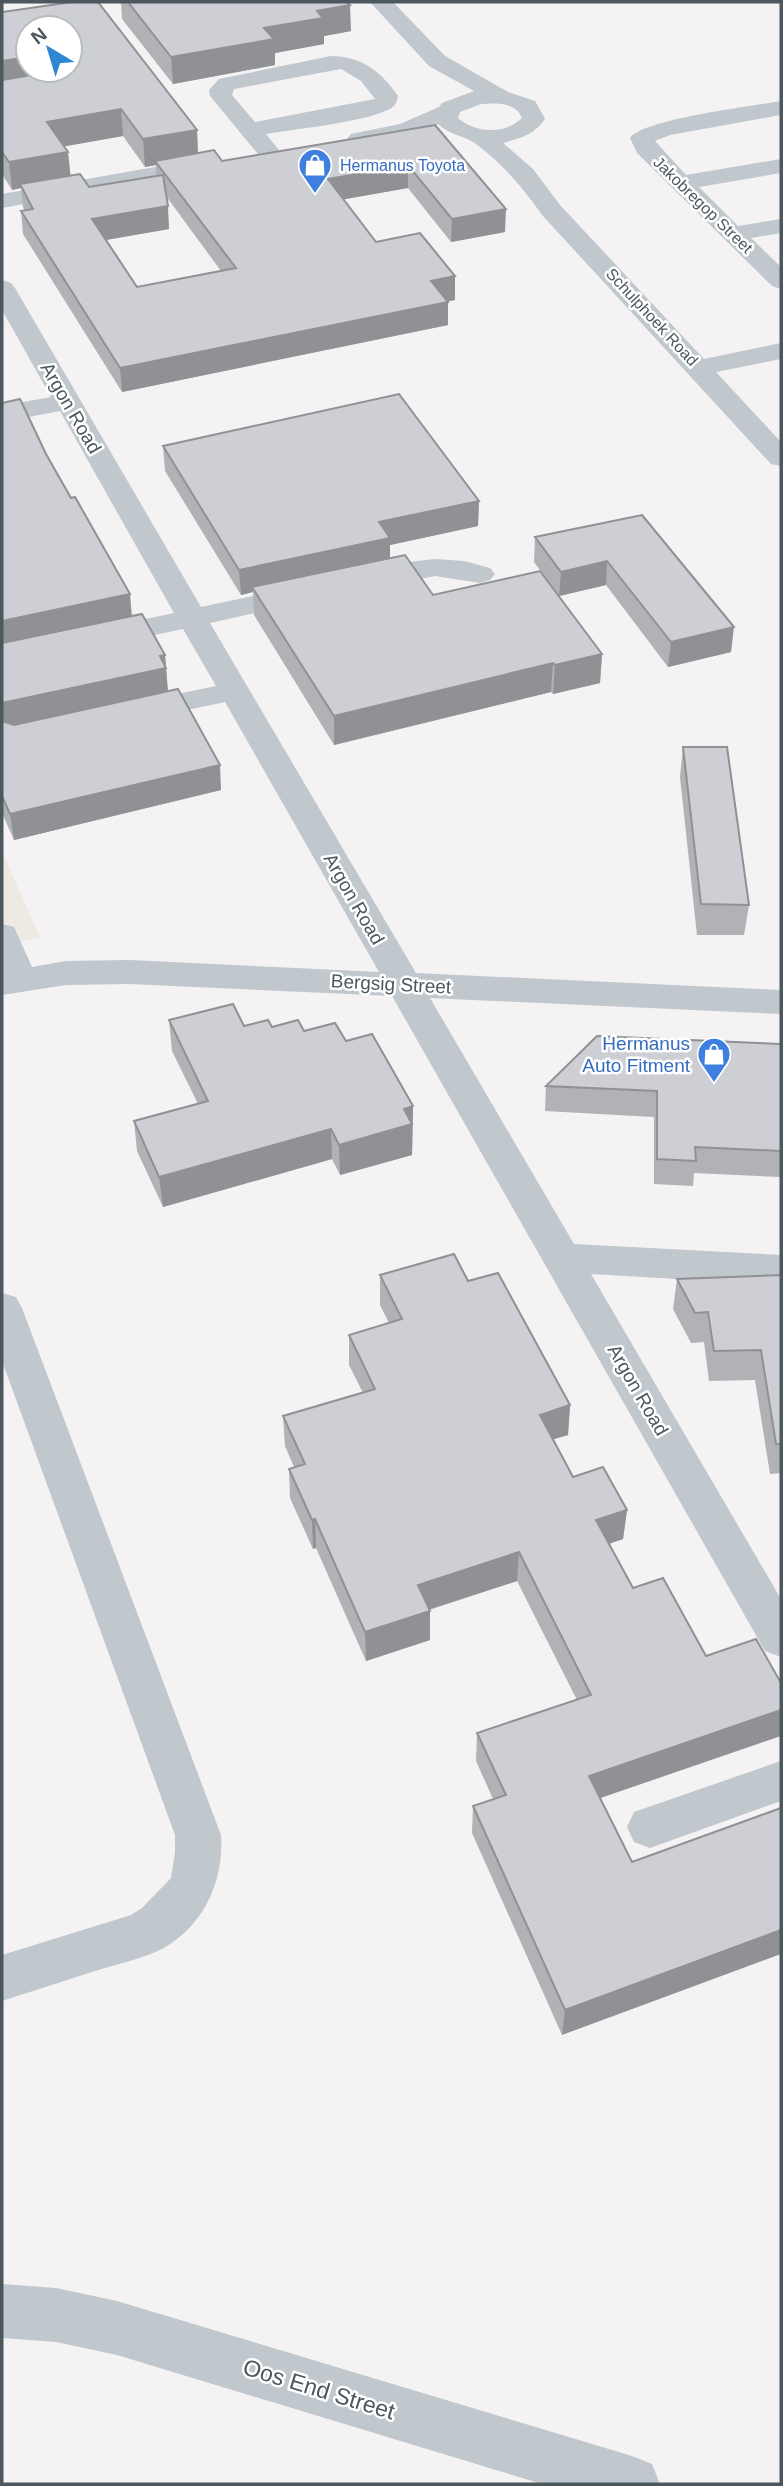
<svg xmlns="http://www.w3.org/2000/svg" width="783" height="2486" font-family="Arial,sans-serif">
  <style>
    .commercial { fill: #edeae3 }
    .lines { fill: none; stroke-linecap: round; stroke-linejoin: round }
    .minor { fill: #c0c7cd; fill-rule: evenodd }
    .wall { fill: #b0b2b6; fill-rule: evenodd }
    .shaded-wall { fill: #909194 }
    .building { fill: #cdcfd4; stroke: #909194; stroke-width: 2 }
    .labels { text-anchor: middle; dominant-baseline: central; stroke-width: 5; stroke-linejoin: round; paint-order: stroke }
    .far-shop-label { font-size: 16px; fill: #366cbe; stroke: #fff; text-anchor: start }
    .far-street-label { font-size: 16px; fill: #4c575e; stroke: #fff }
    .street-label { font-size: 19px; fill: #4c575e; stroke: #fff }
    .shop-label { font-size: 19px; fill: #366cbe; stroke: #fff; text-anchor: end }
    .near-street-label { font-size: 23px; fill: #4c575e; stroke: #fff }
  </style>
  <rect width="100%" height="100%" fill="#f4f2f3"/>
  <path class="commercial" d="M2,852L40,937L2,945Z"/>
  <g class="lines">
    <path class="minor" d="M370,2H393L445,56L508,92L535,101L545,119C534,135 521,138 503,143L533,169L560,205L704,359L781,343V359L716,372L781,442V466L771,464L542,215C523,188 503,164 476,144C464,135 451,136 438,124C416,134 375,150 351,144L347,139L351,134L400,124L439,107L442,103L474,91L429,66ZM481,104C496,103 516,102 522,118C505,135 475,133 458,118L460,112Z
      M331,56C361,56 382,72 398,96C397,102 395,106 390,109C365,122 296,129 266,134L282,154L278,159H262L210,96L209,90L219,79ZM341,69L361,81L375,99L255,122L232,95L234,89Z
      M781,101V115L670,135L655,141L686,175L781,159V173L699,187L738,226L781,219V233L751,238L781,267V289L772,286L637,153L630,138C643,119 754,106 781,101Z
      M206,158L214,160L218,165L214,170L2,208V194Z
      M2,280L11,283L15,288L201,607L304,585L314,588L319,594L314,600L210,623L416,973L781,990V1014L430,998L574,1244L781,1255V1285L591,1274L781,1599V1657L765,1651L392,996L129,984L66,985L2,995V924L14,927L32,967L66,961L129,960L379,972L225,702L135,721L124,719L119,712L124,705L216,686L183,629L2,667V649L174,613L60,411L2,422V406L51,397L2,310Z
      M435,559L464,561L490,568L495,574L490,580L480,583L435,576L363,590L353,587L348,581L353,575L408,562Z
      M2,1293L16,1297L22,1308L221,1835C224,1881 204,1926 162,1949C142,1959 117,1964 95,1971C64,1981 33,1991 2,2001V1955L131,1915L142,1908L171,1878L175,1852V1835L2,1361Z
      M781,1761V1801L650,1848L634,1842L627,1827L634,1812Z
      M2,2284L56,2288L117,2301L632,2456L652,2464L660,2484H542L117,2355L56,2342L2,2338Z"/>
  </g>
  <path class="wall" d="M72,2L197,130L198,153L222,161L435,125L505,232L451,242L408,188L344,199L376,242L455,276V300L448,301V325L122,392L23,234L21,211H25L23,207L21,188L12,190L2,174V12ZM70,28V70H28ZM123,136L145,167L156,165V176L89,187L70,175L64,146ZM166,196L221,271L137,287L106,240L169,229Z
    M121,2H347L351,31L324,36V44L275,53V65L173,84L122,19Z
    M2,403L46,454L132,616L165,655L168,692L221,790L14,840L2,813Z
    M163,446L479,501L478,526L390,545V558L433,595L602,654L600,683L553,694L551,692L334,745L254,615L253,592L241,595L165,471Z
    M642,515L731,652L668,667L606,585L559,596L534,562L535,537Z
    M683,747L749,905L744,935H697L680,777Z
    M169,1020L272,1027L304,1031L413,1106L412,1155L340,1175L332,1159L163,1207L137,1151L134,1121L198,1104L172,1051Z
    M781,1044V1177L694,1173L693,1186L654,1184V1117L545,1111L546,1086Z
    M380,1275L468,1281L570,1405L568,1435L553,1439L573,1477L627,1510L623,1539L609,1544L600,1798L562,2035L472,1833L473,1806L493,1799L476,1761L477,1733L577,1700L517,1581L429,1610L430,1640L366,1661L316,1548L313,1549L290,1498L289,1469L294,1467L285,1446L283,1416L363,1393L349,1365V1335L389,1323L380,1305Z
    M781,1275V1473L770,1474L755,1380L709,1381L704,1342L691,1343L673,1309L677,1279Z"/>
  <path class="shaded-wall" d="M350,5L351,31L324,36V44L275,53V65L173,84L171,57L317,11Z
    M28,57V70H66L2,88V61Z
    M121,109L123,136L50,149L47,122Z
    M197,130L198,157L155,161L156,165L145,167L143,139Z
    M68,152L71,179L20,184L21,188L12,190L9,162Z
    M408,165V188L329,202L328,179Z
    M168,206L169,229L94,242L92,219Z
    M506,209L505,232L451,242L452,219Z
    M455,276V300L431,304V281Z
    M448,302V325L122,392L120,368Z
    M479,501L478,526L390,545V563L252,587L253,592L241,595L239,570L379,522Z
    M607,561L606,585L559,596L561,572Z
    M130,594L132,618L2,646V621Z
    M734,627L731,652L668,667L671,642Z
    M602,654L600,683L553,694L555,665Z
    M165,655L168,693L2,735V703Z
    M553,663L551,692L334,745V716Z
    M220,765L221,790L14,840L10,814Z
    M413,1106L412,1155L340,1175L339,1145L404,1109Z
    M331,1129L332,1159L163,1207L159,1177Z
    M570,1405L568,1435L538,1444L540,1415Z
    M627,1510L623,1539L593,1549L596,1520Z
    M315,1519L316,1548L313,1549L312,1520Z
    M519,1552L517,1581L418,1613V1585Z
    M430,1611V1640L366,1661L365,1632Z
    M781,1710V1736L586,1803L589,1776Z
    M781,1930V1954L562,2035L565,2010Z"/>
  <path class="building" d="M72,2H98L197,130L143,139L121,109L47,122L68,152L9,162L2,152V80L61,70H70V68H73L78,59L73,53L70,52V28H28V57L2,61V12Z
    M128,2H347L350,5L317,11L323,18L264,28L274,39L171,57Z
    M435,125L506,209L452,219L408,165L328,179L376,242L420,233L455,276L431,281L448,302L120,368L21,211L33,209L20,184L80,174L89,187L163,175L168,206L92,219L137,287L236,268L155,161L214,150L222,161Z
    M399,394L479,501L379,522L390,538L239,570L163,446Z
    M20,399L46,454L71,498L75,497L130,594L2,621V403Z
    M642,515L734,627L671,642L607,561L561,572L535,537Z
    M405,555L433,595L540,571L602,654L555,665L553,663L334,716L252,587Z
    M142,614L165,655L160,656L166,668L2,703V643Z
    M178,689L220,765L10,814L2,796V721L14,725Z
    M683,747H727L749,905L701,904Z
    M233,1004L244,1026L268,1020L272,1027L298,1020L304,1031L335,1023L346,1041L372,1034L413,1106L404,1109L412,1124L339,1145L331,1129L159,1177L134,1121L208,1101L169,1020Z
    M597,1036L781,1044V1151L695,1147L696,1161L657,1159V1091L546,1086Z
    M454,1254L468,1281L498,1273L570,1405L540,1415L573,1477L603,1467L627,1510L596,1520L633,1588L663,1578L706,1656L756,1639L781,1683V1710L589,1776L632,1862L781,1808V1930L565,2010L473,1806L506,1795L477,1733L591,1695L519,1552L418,1585L430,1611L365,1632L315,1519L312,1520L289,1469L305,1464L283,1416L375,1389L349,1335L402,1319L380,1275Z
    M781,1275V1444H776L761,1350L714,1351L708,1312L695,1313L677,1279Z"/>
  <defs>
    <symbol id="shop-pin" viewBox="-11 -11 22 30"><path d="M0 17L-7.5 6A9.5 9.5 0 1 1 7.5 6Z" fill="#3f7fe0" stroke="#fff"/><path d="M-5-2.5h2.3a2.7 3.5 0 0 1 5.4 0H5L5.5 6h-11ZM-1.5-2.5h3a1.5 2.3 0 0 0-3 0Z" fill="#fff"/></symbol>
  </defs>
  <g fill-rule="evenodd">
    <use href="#shop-pin" x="296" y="146" width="38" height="52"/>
    <use href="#shop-pin" x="695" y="1035" width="38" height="52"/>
  </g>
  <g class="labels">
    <g class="far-shop-label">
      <text x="340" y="165">Hermanus Toyota</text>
    </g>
    <g class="far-street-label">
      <text transform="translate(703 205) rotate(44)">Jakobregop Street</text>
      <text transform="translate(652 317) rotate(47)">Schulphoek Road</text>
    </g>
    <g class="street-label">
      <text transform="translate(71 408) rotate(60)">Argon Road</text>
      <text transform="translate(354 899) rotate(60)">Argon Road</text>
      <text transform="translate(391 984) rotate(3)">Bergsig Street</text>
      <text transform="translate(638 1390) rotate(60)">Argon Road</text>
    </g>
    <g class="shop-label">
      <text x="690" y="1043">Hermanus<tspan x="690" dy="22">Auto Fitment</tspan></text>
    </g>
    <g class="near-street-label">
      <text transform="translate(319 2389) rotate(17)">Oos End Street</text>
    </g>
  </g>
  <rect width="783" height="2486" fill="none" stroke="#4c575e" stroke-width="7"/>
  <g transform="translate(49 49) rotate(322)"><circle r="33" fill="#ffffff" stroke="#b7bcbf" stroke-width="2"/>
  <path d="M0-5L12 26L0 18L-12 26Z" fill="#2f86d2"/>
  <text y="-10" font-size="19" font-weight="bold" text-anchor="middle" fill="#4c575e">N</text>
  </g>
</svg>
